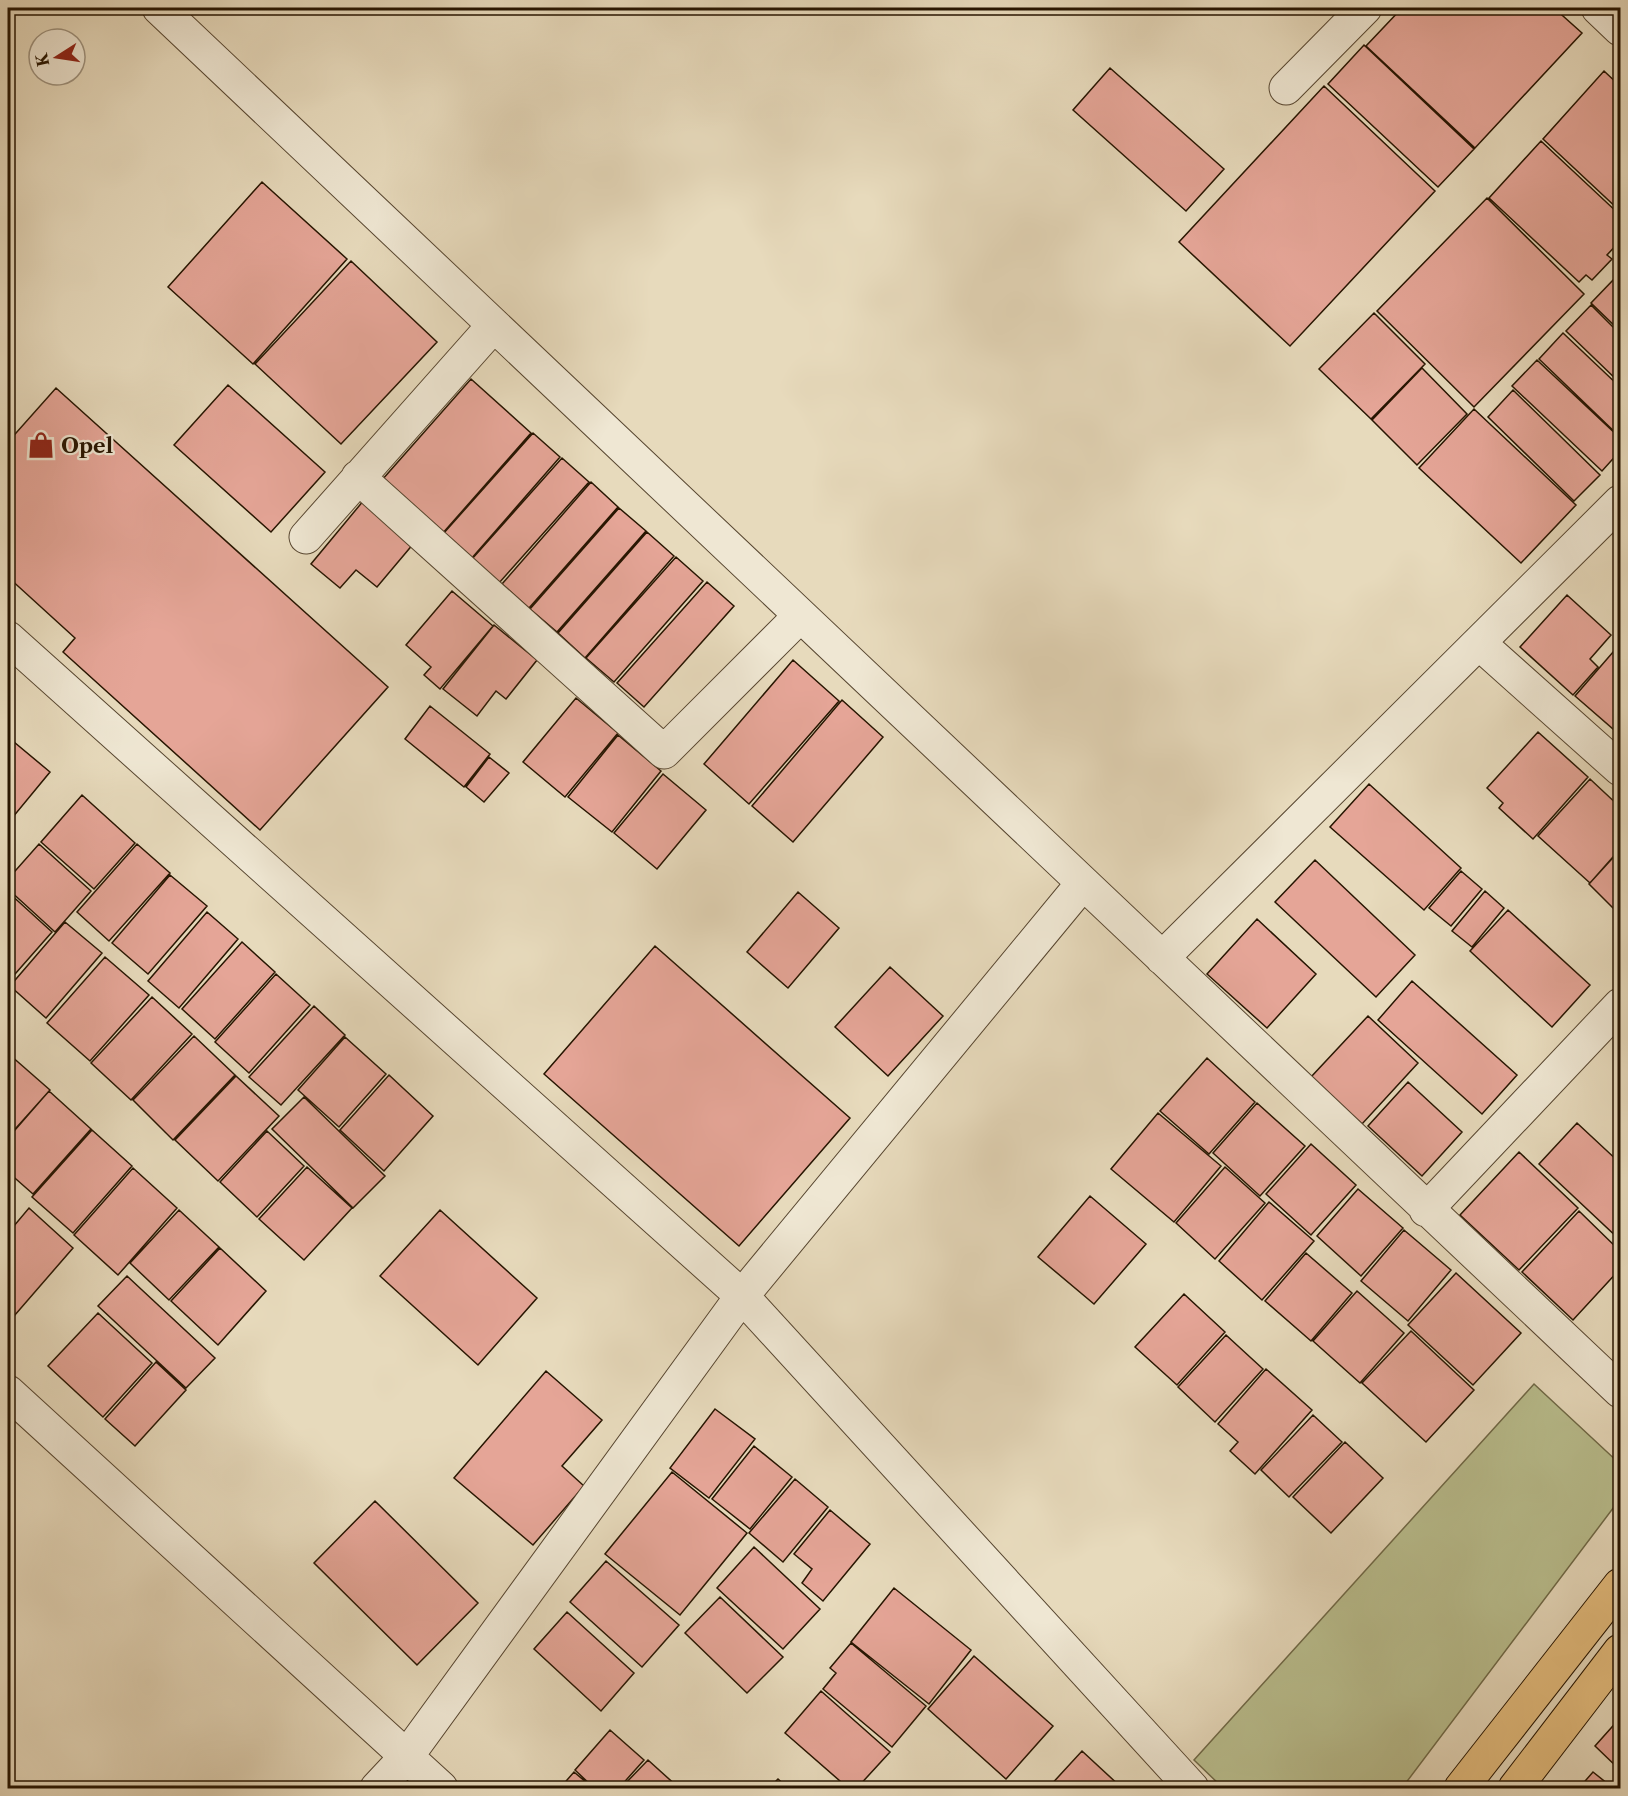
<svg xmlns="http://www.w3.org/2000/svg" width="1628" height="1796" font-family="'Libre Caslon Text',serif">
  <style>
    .green { fill: #b9be8e; stroke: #706a48; stroke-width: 1.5 }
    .building { fill: #e5a597; stroke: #271501; stroke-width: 1.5 }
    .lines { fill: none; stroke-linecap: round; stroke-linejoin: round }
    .minor-casing { stroke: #574630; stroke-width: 35 }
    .major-casing { stroke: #271501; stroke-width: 35 }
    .minor { stroke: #efe7d3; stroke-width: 33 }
    .major { stroke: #e4bd7e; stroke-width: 33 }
    .labels { text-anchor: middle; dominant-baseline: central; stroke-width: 4.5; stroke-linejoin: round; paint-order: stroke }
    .poi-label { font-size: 21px; font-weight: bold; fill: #271501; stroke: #efe7d3; text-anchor: start }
  </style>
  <rect width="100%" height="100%" fill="#e7dabc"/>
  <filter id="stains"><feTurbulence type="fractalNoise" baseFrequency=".00333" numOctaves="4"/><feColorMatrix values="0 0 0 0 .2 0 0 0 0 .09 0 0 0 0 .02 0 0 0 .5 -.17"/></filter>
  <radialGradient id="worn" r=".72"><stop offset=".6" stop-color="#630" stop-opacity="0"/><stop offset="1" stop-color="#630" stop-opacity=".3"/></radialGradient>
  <path class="green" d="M1534,1384L1620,1464V1499L1402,1788H1223L1194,1760Z"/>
  <path class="building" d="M1402,8H1554L1582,33L1475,148L1366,46Z
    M1364,45L1474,149L1438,187L1328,84Z
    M1110,68L1224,169L1186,211L1073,110Z
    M1604,71L1620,86V211L1543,139Z
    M1324,86L1435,191L1290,346L1179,242Z
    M1541,141L1620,215V241L1607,255L1612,259L1592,280L1586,275L1579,282L1489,198Z
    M262,182L347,259L253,364L168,287Z
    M1487,198L1584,294L1474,407L1377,311Z
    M351,261L437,342L341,444L255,364Z
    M1617,276L1620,280V331L1591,303Z
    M1591,305L1620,334V383L1566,331Z
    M1374,313L1425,364L1371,419L1319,369Z
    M1563,333L1620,387V437L1539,359Z
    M1537,360L1620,438V451L1602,471L1512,386Z
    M1422,368L1467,414L1417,465L1372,420Z
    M471,379L531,433L442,534L382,480Z
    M228,385L325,472L271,532L174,445Z
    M56,388L388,687L260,830L63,652L75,638L8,577V442Z
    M1513,390L1600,475L1574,501L1488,417Z
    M1474,409L1576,505L1521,563L1419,468Z
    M533,433L560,457L471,559L443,534Z
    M562,458L589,482L499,583L472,559Z
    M591,482L618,507L529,608L502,584Z
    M364,500L414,543L377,587L356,570L340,588L311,564Z
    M619,508L646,531L557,632L530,609Z
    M647,532L674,556L585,658L558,633Z
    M676,557L703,581L614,682L586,658Z
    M707,582L734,606L644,707L617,683Z
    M452,591L493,626L440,689L424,675L431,667L406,645Z
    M1567,595L1611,635L1590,659L1598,667L1573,695L1520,647Z
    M494,625L537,660L506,699L496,691L477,716L443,689Z
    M1620,644V735L1575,696Z
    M793,660L839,701L749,804L704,764Z
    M576,698L618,733L565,797L523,762Z
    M842,700L883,737L793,842L752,806Z
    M430,706L490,754L464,787L405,739Z
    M1538,732L1588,777L1533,839L1499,808L1503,803L1487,788Z
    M618,735L661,771L612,832L568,797Z
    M8,737L50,772L8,823Z
    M489,757L509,773L484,802L466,787Z
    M663,774L706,810L657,869L614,833Z
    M1590,779L1620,807V849L1590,883L1538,836Z
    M1369,784L1461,868L1424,910L1330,827Z
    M82,795L135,843L94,889L41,842Z
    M39,844L91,891L55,932L8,889V879Z
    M137,844L170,873L109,941L77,912Z
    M1620,850V915L1589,884Z
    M1315,860L1415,955L1376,997L1275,902Z
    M1461,871L1482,889L1451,926L1429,908Z
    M170,875L207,906L148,974L112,943Z
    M1485,891L1504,908L1472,947L1452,931Z
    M8,892L52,932L8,982Z
    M798,892L839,928L788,988L747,952Z
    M1508,910L1590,985L1552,1027L1470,951Z
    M207,912L238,939L179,1008L148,981Z
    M1257,919L1316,974L1267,1028L1207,974Z
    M65,922L102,953L46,1018L10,986Z
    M242,942L275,972L215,1039L182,1009Z
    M655,946L850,1118L739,1246L544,1074Z
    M105,957L149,995L90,1061L47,1023Z
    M890,967L943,1016L888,1076L835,1027Z
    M276,974L310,1005L249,1073L215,1042Z
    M1412,981L1517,1075L1482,1114L1378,1020Z
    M152,997L192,1034L131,1100L91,1063Z
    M314,1006L345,1035L281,1105L249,1077Z
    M1368,1016L1418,1063L1362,1124L1311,1077Z
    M194,1036L235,1075L173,1140L133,1100Z
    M345,1037L386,1074L339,1127L298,1090Z
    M10,1055L50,1090L8,1137V1058Z
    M1207,1058L1255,1102L1209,1154L1160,1111Z
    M389,1075L433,1116L384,1171L340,1130Z
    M236,1076L279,1116L218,1181L175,1140Z
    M1408,1082L1462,1132L1422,1176L1368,1126Z
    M49,1091L91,1129L33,1194L8,1172V1138Z
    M304,1097L385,1176L353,1208L272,1129Z
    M1257,1103L1305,1146L1260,1196L1213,1153Z
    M1158,1113L1221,1166L1174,1222L1111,1169Z
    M1577,1123L1620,1163V1240L1539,1164Z
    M92,1130L132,1166L73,1233L32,1197Z
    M267,1131L304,1166L257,1217L220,1182Z
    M1311,1144L1356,1185L1311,1235L1266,1194Z
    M1519,1152L1578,1208L1519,1270L1460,1215Z
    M307,1167L352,1208L304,1260L259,1219Z
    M1225,1167L1265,1203L1215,1259L1176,1223Z
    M133,1168L177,1208L118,1275L74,1235Z
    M1358,1189L1403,1228L1361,1276L1317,1236Z
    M1090,1196L1146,1244L1094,1304L1038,1257Z
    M1269,1202L1314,1241L1262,1300L1219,1261Z
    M29,1208L73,1248L8,1323V1233Z
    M179,1210L219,1247L169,1300L130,1263Z
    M440,1210L537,1298L478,1365L380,1276Z
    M1579,1211L1620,1251V1269L1573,1320L1522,1272Z
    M1404,1230L1451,1270L1408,1321L1361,1281Z
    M220,1248L266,1291L218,1345L171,1301Z
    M1306,1253L1352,1293L1311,1341L1265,1301Z
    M1456,1273L1521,1333L1473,1385L1408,1325Z
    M127,1276L215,1358L186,1388L98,1306Z
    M1357,1291L1404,1333L1360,1383L1313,1341Z
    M1184,1294L1225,1332L1177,1385L1135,1347Z
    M98,1313L152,1363L103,1417L48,1366Z
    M1411,1331L1474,1390L1426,1442L1362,1383Z
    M1226,1335L1263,1369L1215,1422L1178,1387Z
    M156,1362L186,1390L135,1446L105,1419Z
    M1266,1369L1312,1410L1255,1474L1230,1451L1238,1442L1218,1424Z
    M546,1371L602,1420L562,1466L584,1486L533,1545L454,1478Z
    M715,1409L755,1439L709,1498L670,1468Z
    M1313,1415L1342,1442L1289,1497L1261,1470Z
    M1345,1442L1383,1478L1331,1533L1293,1497Z
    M754,1446L792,1477L750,1529L712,1499Z
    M672,1472L747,1533L680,1615L605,1554Z
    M795,1479L828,1507L783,1562L749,1533Z
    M375,1501L478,1603L417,1665L314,1563Z
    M830,1510L870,1544L823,1601L802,1583L812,1569L794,1554Z
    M754,1547L820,1609L783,1649L717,1588Z
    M606,1561L679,1625L642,1667L570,1602Z
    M894,1588L971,1650L929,1704L851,1642Z
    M720,1597L783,1657L747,1693L685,1633Z
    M567,1612L634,1673L601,1711L534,1649Z
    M851,1643L926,1706L892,1747L823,1689L836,1673L830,1668Z
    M974,1656L1053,1726L1006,1779L928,1709Z
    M821,1691L890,1752L857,1788H848L785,1733Z
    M1620,1718V1770L1595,1746Z
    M610,1730L644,1760L619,1788H594L575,1770Z
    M1082,1751L1122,1788H1048Z
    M648,1760L679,1788H621Z
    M574,1772L593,1788H560Z
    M1593,1772L1613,1788H1579Z
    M778,1779L788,1788H769Z"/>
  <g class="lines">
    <defs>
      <path id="minor" d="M159,8L1620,1391
        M1598,8L1620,29
        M1286,88L1365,8
        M358,477L664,752L800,616
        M306,537L494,325
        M8,638L742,1296L1192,1788
        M1480,644L1620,769
        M1162,958L1620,502
        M1426,1210L1620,1005
        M8,1392L441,1788
        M377,1788L407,1756L742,1296L1083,883"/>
      <path id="major" d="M1461,1788L1620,1585
        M1515,1788L1620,1651"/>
    </defs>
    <use href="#minor" class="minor-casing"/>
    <use href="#major" class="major-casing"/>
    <use href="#minor" class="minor"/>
    <use href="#major" class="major"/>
  </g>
  <defs>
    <symbol id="shop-bare" viewBox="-9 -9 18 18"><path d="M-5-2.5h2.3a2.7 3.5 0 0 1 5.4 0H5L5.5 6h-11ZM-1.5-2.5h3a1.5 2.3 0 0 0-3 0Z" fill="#8f2418" stroke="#efe7d3" stroke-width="2.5" paint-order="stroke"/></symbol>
  </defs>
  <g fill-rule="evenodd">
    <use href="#shop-bare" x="22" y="426" width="38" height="38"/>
  </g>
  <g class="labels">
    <g class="poi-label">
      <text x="61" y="445">Opel</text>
    </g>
  </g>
  <rect width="1628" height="1796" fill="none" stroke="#e7dabc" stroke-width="30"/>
  <rect x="9" y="9" width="1610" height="1778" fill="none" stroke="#271501" stroke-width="3"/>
  <rect x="15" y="15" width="1598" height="1766" fill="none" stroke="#271501" stroke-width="1.5"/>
  <g transform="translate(57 57) rotate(258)"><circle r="28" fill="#efe7d3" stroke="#9f937f" stroke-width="1.5"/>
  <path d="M0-4.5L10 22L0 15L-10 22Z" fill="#8f2418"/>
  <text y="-9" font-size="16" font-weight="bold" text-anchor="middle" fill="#271501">K</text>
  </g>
  <rect width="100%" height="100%" filter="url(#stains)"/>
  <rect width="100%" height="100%" fill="url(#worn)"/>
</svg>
